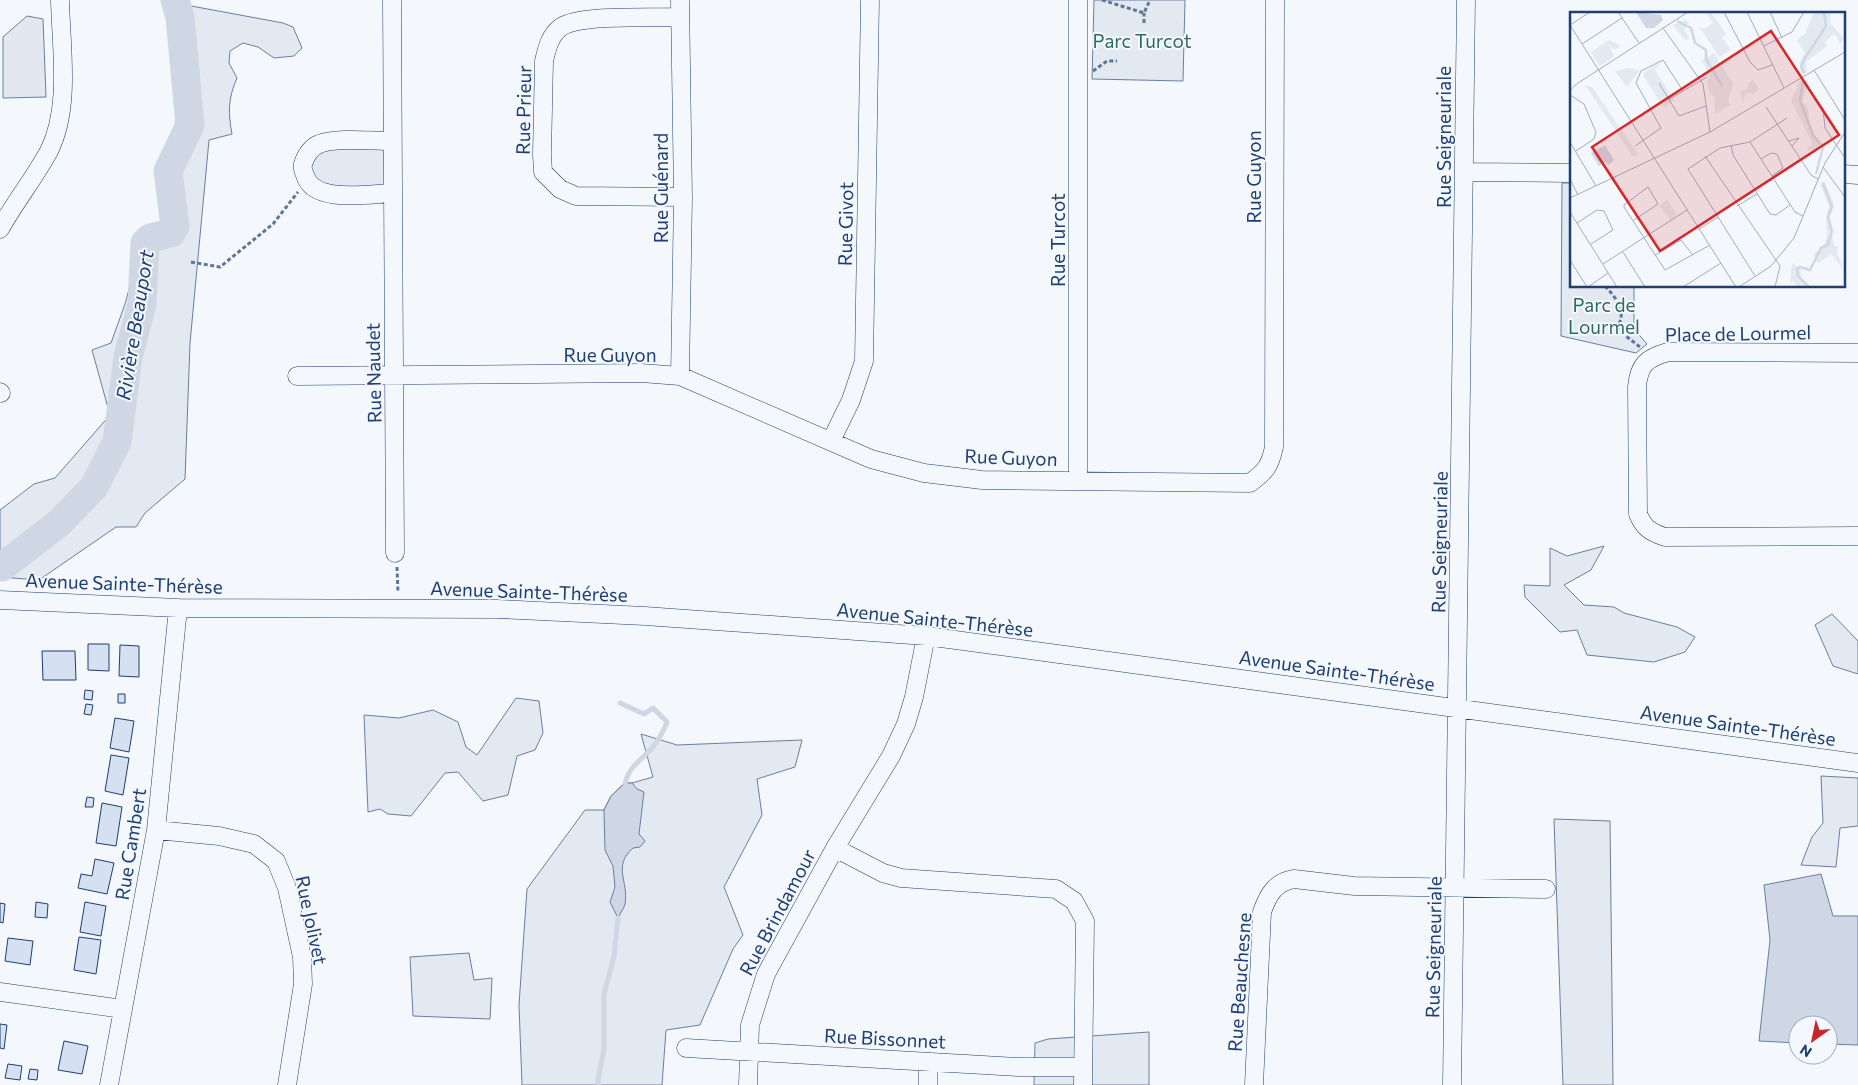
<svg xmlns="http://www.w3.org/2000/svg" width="1858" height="1085" font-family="Commissioner,sans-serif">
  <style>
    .green { fill: #e3e9f0; stroke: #687fa3 }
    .parking { fill: #e3e8f0; stroke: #687fa3 }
    .water { fill: #cfd7e4; stroke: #687fa3 }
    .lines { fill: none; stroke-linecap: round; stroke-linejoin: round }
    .stream { stroke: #cfd7e4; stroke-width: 5 }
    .river { stroke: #cfd7e4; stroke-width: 29 }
    .building { fill: #d5e0f0; stroke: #1d3f73 }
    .minor-casing { stroke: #1d3f73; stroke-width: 19 }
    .path { stroke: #5e769c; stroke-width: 3; stroke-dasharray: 4 2.5; stroke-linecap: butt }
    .minor { stroke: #f4f7fb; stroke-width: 18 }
    .labels { text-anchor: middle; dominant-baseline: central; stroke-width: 4; stroke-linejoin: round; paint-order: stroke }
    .park-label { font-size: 19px; fill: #2c6c60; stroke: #f4f7fb }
    .street-label { font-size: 19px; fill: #1d3f73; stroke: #f4f7fb }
    .water-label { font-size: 20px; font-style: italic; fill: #1d3f73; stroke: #f4f7fb }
    .inset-river { fill: none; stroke: #cfd7e4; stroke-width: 2.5 }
    .inset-road { fill: none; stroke: #9eadc5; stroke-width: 1 }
    .view { fill: #d62828; fill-opacity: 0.15; stroke: #d62828; stroke-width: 2.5 }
    .inset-edge { fill: none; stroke: #1d3f73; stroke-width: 2.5 }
  </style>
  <rect width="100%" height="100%" fill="#f4f7fb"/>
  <path class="green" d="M1094,0H1185L1183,81L1092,79Z
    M186,5L283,23L293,27L302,48L294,56L274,58L258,47L243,43L230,51L229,63L237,78C228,98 228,113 232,134L209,140L190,343L185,479L145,513L136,527H116L39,580L0,577V510L34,484L55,478L110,415L92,350L111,343L125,304L141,245L169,213L160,169L179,113L180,17Z
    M392,141V193L318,192L307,152Z
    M1562,183H1572V286H1634V329L1647,344L1636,353L1561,336Z
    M1604,546L1591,570L1564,585L1584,605L1614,607L1624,613L1677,627L1695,637L1685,652L1654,662L1587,655L1577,630L1560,632L1525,597L1524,585L1550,586V548L1567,556Z
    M1832,614L1858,641V674L1833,666L1815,625Z
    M516,698L539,701L543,733L535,750L517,756L508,795L483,801L458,772L445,773L411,816L388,814L380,809L368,812L364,715L399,718L433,710L458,722L466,747L477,755Z
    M641,734L677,745L802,740L795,767L757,779L762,815L724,887L743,935L733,949L700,1025L666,1030L662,1085H522L519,1005L527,889L585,810H604L611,796L625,783H632L653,777Z
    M1821,776L1858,778V826L1840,828L1836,867L1801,865L1812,837L1823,823Z
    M1554,819L1610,821L1613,1085H1563Z
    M469,953L474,980L492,978L490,1019L413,1016L410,957Z
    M1149,1032V1085H1034L1035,1043L1048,1039Z"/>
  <path class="parking" d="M27,16L43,19L46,97L3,98V37Z"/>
  <path class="water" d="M625,783H632L637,789L644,792L639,834L645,841L640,847L633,848C612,867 629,881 625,904C624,908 620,914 618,918L610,902L615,887L613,866L605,850L604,810L611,796Z
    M1821,874L1833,916H1858V1045L1828,1044V1025H1798V1043L1759,1041L1770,940L1764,885Z"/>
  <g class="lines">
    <path class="stream" d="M620,703L644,714L653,708L667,722C663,733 658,741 651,749C640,762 630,765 625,783
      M599,1085L598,1080L604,1049V994L614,956L618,918"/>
    <path class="river" d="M2,567L59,523L94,487L117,442L128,357L142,304L145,243L150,238L171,233L175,226L168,171L190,125L180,17L175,0"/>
  </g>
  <path class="building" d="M88,644H109V671L88,670Z
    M120,645L139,646V677L119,676Z
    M42,651H75L76,680H43Z
    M85,690L93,691L92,700L84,699Z
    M118,694H125V703H118Z
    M86,704L93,705L91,715L84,714Z
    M115,718L134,721L129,752L110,748Z
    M111,755L129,758L123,795L105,791Z
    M87,797L94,798L93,807H85Z
    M102,803L122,807L116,846L96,843Z
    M95,859L114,863L107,894L78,888L81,874L92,876Z
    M36,902L48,904L47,918L35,917Z
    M85,902L106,906L101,936L80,932Z
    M0,903L5,904L3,923L0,922Z
    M79,937L101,940L96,974L74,970Z
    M8,938L33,941L30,965L5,961Z
    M0,1024L7,1025L4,1049L0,1048Z
    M64,1041L88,1046L82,1074L58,1070Z
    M8,1064L22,1066L20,1080L5,1078Z
    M30,1069L38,1070L37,1080L28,1079Z"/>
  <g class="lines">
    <defs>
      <path id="minor" d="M392,0L395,553
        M680,17C654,18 580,14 561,27C550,35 547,48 544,61L542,155L543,172L560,189L576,196L683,197
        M1465,172L1572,173
        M1844,174L1858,175
        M392,193C368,194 313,204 305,175C303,171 302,168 303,164C306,155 310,148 319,144C337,137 372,141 392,141
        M0,229C15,202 35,177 49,151C71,107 61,48 60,0
        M1858,353L1668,352C1647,358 1639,364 1637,387L1638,514C1644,528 1650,532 1665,537L1858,536
        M297,376L641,373L680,376L871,459L924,473L982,480L1250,483C1266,471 1270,466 1274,447L1275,0
        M680,376L683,197L680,0
        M0,392L1,393
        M831,441L851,400L864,361L870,0
        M1078,481V0
        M0,600L178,608L497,609L645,616L926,636L1858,763
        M156,830L219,836L254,844L276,861L287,888L302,957L303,984L287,1085
        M835,848L883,873L901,878L1056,889L1074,901L1085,921L1083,1085
        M0,992L123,1009
        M686,1048L1019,1067H1083
        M109,1085L156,830L178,608
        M748,1085L750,1025L766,974L835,848L891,756L906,724L914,697L926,636
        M928,1085V1062
        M1254,1085L1262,912C1268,895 1275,882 1294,879L1354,886L1546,889
        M1452,1085L1466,0"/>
    </defs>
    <use href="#minor" class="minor-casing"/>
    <path class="path" d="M1102,0L1144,13L1150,0
      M1144,23V13
      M1093,71L1107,61H1117
      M191,262L220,267L273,224L298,192
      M1605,286C1615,297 1626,309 1619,324L1622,333L1640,347
      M397,567L398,593"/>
    <use href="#minor" class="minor"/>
  </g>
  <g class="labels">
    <g class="park-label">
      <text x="1142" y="40">Parc Turcot</text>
      <text x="1604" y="304">Parc de<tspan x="1604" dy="22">Lourmel</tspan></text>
    </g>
    <g class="street-label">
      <text transform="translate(523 110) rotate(-89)">Rue Prieur</text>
      <text transform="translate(1443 137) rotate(-90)">Rue Seigneuriale</text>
      <text transform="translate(1253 177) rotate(-90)">Rue Guyon</text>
      <text transform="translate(660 188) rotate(-90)">Rue Guénard</text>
      <text transform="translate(845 224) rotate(-89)">Rue Givot</text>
      <text transform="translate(1057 240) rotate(-90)">Rue Turcot</text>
      <text transform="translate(1738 333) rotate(-1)">Place de Lourmel</text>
      <text x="610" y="354">Rue Guyon</text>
      <text transform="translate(373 373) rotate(-91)">Rue Naudet</text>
      <text transform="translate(1011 457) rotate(2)">Rue Guyon</text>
      <text transform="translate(1439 542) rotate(-89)">Rue Seigneuriale</text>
      <text transform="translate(124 583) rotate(2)">Avenue Sainte-Thérèse</text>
      <text transform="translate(529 591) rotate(2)">Avenue Sainte-Thérèse</text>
      <text transform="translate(935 619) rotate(6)">Avenue Sainte-Thérèse</text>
      <text transform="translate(1337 670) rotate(8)">Avenue Sainte-Thérèse</text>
      <text transform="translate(1738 725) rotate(8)">Avenue Sainte-Thérèse</text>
      <text transform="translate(130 844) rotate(-81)">Rue Cambert</text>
      <text transform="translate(777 912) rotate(-62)">Rue Brindamour</text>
      <text transform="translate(312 920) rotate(78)">Rue Jolivet</text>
      <text transform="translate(1433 947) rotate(-89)">Rue Seigneuriale</text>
      <text transform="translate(1239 982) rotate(-86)">Rue Beauchesne</text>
      <text transform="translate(885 1038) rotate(3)">Rue Bissonnet</text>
    </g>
    <g class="water-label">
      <text transform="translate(134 325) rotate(-81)">Rivière Beauport</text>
    </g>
  </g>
  <g transform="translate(1570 12)">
    <rect width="275" height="275" fill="#f4f7fb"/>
    <path d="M141,0L156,22L152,25L161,38L149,45L129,14L134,17L143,11L137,2ZM244,0H261L260,11L275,28L271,29V33L265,22L260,25L255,30L257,34L236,50L237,61L233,63L229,51L235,41L227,28L235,22ZM114,8L119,10L114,17L119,26L116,29L103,13ZM39,28L51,34L45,38L39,32L44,45L29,54L21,40ZM144,41L163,71L158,89L161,93L145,102L144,84L139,80L137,69L140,66L132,48ZM91,50L85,58L104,88L94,96L74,65V60ZM57,56L70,58L57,75L45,59ZM234,67L238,72L232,90L238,95L239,113L250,135L239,139L237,136L243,133L221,89L229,70ZM183,68L189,77L183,82L176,81L173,90L170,79L178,77V71ZM15,73L22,75L68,142L63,145ZM254,169L264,192L260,205L263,228L264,234H268L267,241L274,258L261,242L248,251L243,243L255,232L257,224L256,206L259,194L250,172ZM98,188L107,203L100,208L89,193ZM222,251L230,256L231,265L241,275H232L233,271L229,275L223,269L220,271Z" fill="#e3e9f0"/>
    <path d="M66,0L91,3L93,8L84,16H76ZM35,133L44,148L39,153L35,150L29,154L21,141Z" fill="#cfd7e4"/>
    <path class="inset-river" d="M107,9L121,16L125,31L136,38V47L152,74M234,61L231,55L235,46L256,14L254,0M233,69L230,88L243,123L253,135L246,162M239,275L228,264L227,257L230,255L240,258L251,236L258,233L262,219L258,205L262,195L253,171"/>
    <path class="inset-road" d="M48,0L69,31M154,0L180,50L188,58L202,53M177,0L214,76M200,0L212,26M0,13L166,275M0,13L20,0M93,16L133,72L140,120M12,32L52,6M194,34L222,20L234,0M244,58L275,108M89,71L109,104L136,94M0,79L5,73L118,0M0,83L14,92L26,120L24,127L6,139M244,86L253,96L255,116L275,146M98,88L137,65M196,95L241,163L248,167M219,129L229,126L222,134M0,130L26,174M180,130L225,200L233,204M161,133L163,143L200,202L206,203L220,193M65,134L91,116L66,71L71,59L93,48L113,79M135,144L210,254L205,275M191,147L201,141L207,142L213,156L202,164M253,155L275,185M0,167L8,183M0,186L140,120L275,40M167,194L187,182M0,200L47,275M64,208L88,192L78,175L54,193V195L95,258L140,233M7,211L27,198L34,199L43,218L21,232M129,217L148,205M53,240L75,275M85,243L111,228L123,243M0,248L17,275M33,252L117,198M185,264L118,157L150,136L180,130L217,106M18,275L38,261M113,275L151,251M169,275L201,254L224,226L255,151L275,120"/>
    <path class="view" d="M201,19L269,123L90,239L22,135Z"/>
    <rect width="275" height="275" class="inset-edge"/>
  </g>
  <g transform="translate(1813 1040) rotate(213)"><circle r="24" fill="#f4f7fb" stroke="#9eadc5"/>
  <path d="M0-4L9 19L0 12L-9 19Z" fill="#c62828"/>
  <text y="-8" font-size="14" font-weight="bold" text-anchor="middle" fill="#1d3f73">N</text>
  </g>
</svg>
